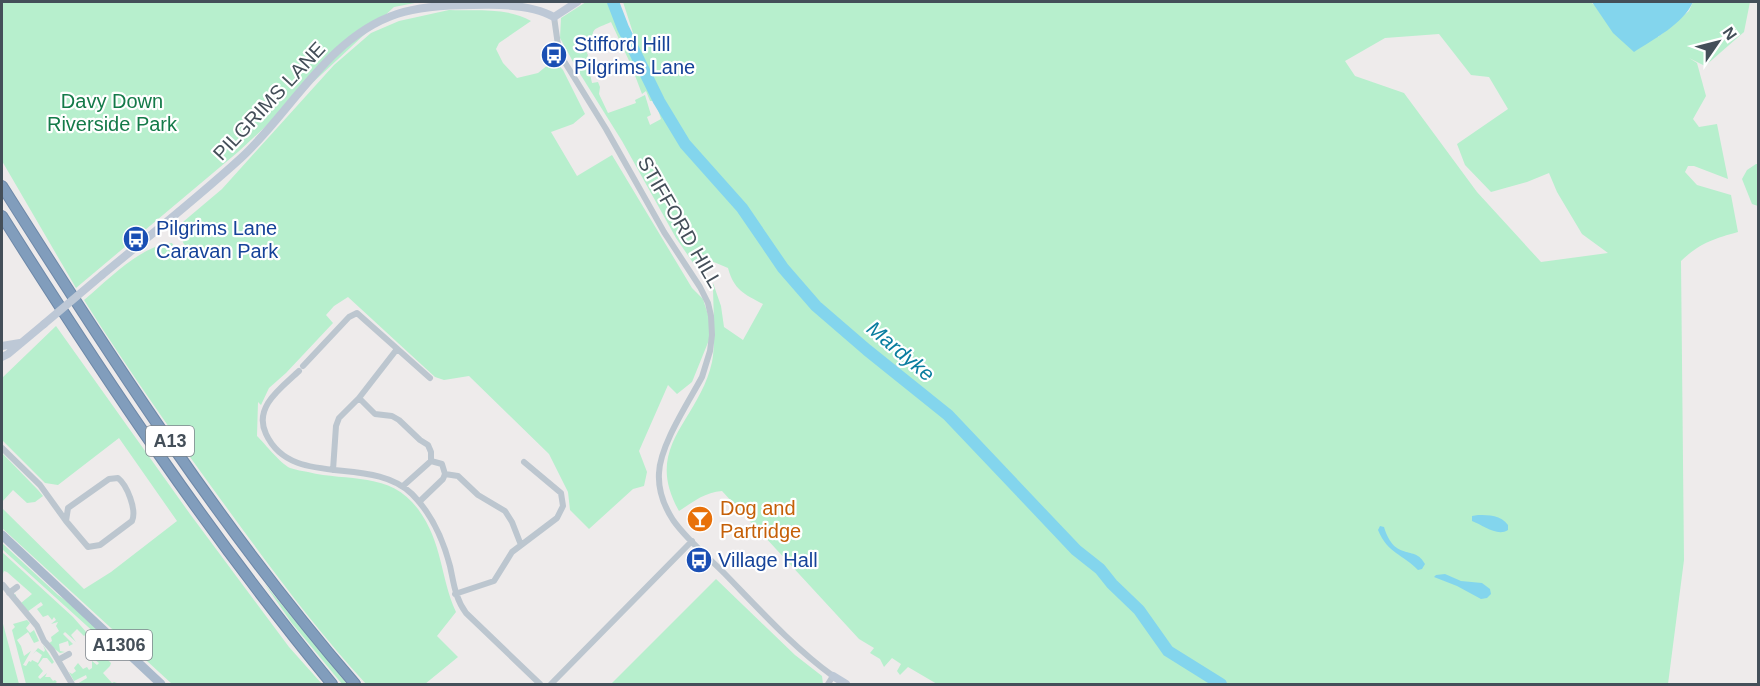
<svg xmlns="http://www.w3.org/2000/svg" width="1760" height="686" font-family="Helvetica,sans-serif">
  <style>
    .green { fill: #b7efcd; fill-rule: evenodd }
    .water { fill: #83d5ed }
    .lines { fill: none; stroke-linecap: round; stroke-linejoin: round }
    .river { stroke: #83d5ed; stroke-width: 12 }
    .highway-casing { stroke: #6d88a8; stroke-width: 12 }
    .street { stroke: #bcc6cf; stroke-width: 6 }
    .secondary { stroke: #bdc8d6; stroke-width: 8 }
    .primary { stroke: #aabacc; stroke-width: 9 }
    .highway { stroke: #819dbc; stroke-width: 10 }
    .secondary-bridge { stroke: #bdc8d6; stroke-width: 8 }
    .labels { text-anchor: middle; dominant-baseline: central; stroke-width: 4.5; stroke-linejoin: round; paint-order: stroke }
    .shield { fill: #fff; stroke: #7c848b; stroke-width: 1.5 }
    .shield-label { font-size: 18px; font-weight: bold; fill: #444f59 }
    .transit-label { font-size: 20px; fill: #164399; stroke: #fff; text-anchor: start }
    .park-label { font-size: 20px; fill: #147a49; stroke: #fff }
    .street-label { font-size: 20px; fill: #444f59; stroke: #fff }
    .food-label { font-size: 20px; fill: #c56008; stroke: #fff; text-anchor: start }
    .water-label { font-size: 21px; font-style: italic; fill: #097d9f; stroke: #fff }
  </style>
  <rect width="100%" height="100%" fill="#eeebeb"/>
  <path class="green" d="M2,2H420L394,7L238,152L76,288L2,161Z
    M586,2H612L648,82L654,101H650L646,91L642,94L631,65L611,22C591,31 592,27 593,48L586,51L588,55L583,67L589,69L592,83L598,82L600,87L599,94L608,113L636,103L635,100L645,95L651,115L647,117L650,125L661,119L623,2H1591L1593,4L1658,37L1689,11L1693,2H1750L1744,32L1705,66L1689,58L1697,63L1706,96L1693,119L1699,127L1717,124L1728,179L1694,166H1688L1685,172L1697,185L1731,195L1738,232C1713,239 1700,243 1681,261L1684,560L1668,684H937L908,667L900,675L897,671L901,664L892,658L884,667L880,659L870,653L874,648L859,639L764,536L759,540L751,535L756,528L722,491C705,492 693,502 679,511C642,446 699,421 712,362C716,343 713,305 713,283L721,306L724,327L743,340L763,304C744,294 734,290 728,268L709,260L696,267L676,238L622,141L577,69L560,38L561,18ZM1439,34L1471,75L1489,77L1508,109L1457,144L1465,165L1491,192L1527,182L1549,173L1557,192L1582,234L1608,253L1541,262L1477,192L1404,93L1355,76L1345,61L1385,38Z
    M449,10C475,11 508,7 531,21L499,43L496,49L503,63L517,78L538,73L554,60L563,70L585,114L573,124L551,132L577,176L612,155L692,288L703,299L709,318V340L692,382L677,394L668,385L639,451L647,472L644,486L633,489L589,529L570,510L568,492L549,454L469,376L444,380L435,377L348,297L334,306L326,315L333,323L286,373L269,388L261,405L258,402L257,436C266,445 280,463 290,468C296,470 303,471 308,472C348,482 390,471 418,509C443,543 440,577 456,612L437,636L458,657L425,684H366C322,636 282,583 243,530C188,455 134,379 84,300C108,280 141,245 172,243L180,256L185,247L177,227L222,189L334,65L371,33L399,21Z
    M1756,164H1758V206L1752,204L1742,179L1747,170Z
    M56,326L190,514L289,647L322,684H172L2,528V508L84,589L111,572L177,521L119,438L58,485L45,483L2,440V378Z
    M2,453L38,490L43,496L35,502L27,503L13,490L2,502Z
    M2,543L58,595L79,610L111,644L108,645L2,549Z
    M2,552L73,617L87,633L84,636L77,629L71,635L76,642L65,632L63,634L73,644L69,646L68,641L59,644L60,651L65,652L60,653L48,644L52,641L51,637L59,631L56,626L58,622L51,624L56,620L54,617L52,620L48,615L43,617L37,609L43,605L41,602L27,612L14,596L16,594V597L21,603L32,594L7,572L4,571L2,576Z
    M716,579L795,655L822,676L823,684H611Z
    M264,583L347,684H342L291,622Z
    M2,620L19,684H2Z
    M27,620L30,623L26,628L30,633L34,630L39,641L34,643L28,632L17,640L21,646L24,656L31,651L23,665L26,666L29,661L31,662L32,660L38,663L42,655L36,651L33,654L38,648L44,652L45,650L43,645L54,662L52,664L47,658H43L38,665L43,671L38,677L40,679L47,673L45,677H50L53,681L55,680L57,682L54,684H26L12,630L15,627L13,624Z
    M100,645L108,653L105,657L111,663L110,666L103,673L112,683L114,682L120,684H77L87,678L86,675L74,681L69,672L72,674L76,671L74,668L78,663L83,669L87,667L89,670L92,668V661L97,665L99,663L94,659L95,657L94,656Z"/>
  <path class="water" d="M1592,2H1693C1683,24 1654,39 1634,52L1613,33Z
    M1478,515C1489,515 1501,515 1508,525V530C1497,537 1483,525 1472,521V516Z
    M1380,526L1384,527C1395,563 1415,544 1425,564L1422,569L1418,570C1403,554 1388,554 1378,530Z
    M1445,574L1461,581L1482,583L1490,589L1491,594L1487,598L1481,599L1457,586L1434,577L1436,575Z"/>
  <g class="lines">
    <path class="river" d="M613,2L623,28L659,101L685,144L742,208L783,268L816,306L867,350L948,415L1076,550L1100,569L1112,584L1139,610L1168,651L1221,684"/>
    <defs>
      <path id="highway" d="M2,186C111,358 222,530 355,684
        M2,216C104,378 210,536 332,684"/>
    </defs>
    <use href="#highway" class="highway-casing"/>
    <path class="street" d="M554,17L558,45L564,61L606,129L664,232L700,287L708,303L711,316L712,335L710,351L702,377C688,403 660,445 659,473C658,489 664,506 673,520C687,540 707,556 724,573C759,609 793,647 833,676L828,684
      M303,366L349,317L357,313L430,378
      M299,371C281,388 253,407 266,434C292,490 371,454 412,494C432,514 443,539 450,566C454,584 455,598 466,613L540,684
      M359,398L375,414L392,416L399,420L420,440L428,445L431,452V461L442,464L445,474L458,476L478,495L505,511L512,522L521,545
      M2,448L40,485L66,521L88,547L100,545L132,521C137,510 127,485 118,478L109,479L68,508L66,521
      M333,470L336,426L339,418L359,398L397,349
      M403,486L431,461
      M419,502L443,479L445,474
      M3,585L37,626L44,641L52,650L72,684
      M9,593L17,587
      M455,594L494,581L512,552L557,518L563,506L561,493L524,462
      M58,660L69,654
      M551,684L692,541"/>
    <path class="secondary" d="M102,275C148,237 196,199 241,158C292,111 328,37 397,14C421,6 448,5 473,5C497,4 533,5 554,17L577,2
      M2,346L20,343
      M2,357L8,354L44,324
      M833,676L846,684"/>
    <path class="primary" d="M2,535L161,684"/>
    <use href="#highway" class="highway"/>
    <path class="secondary-bridge" d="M44,324L102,275"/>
  </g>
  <defs>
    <symbol id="bus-disc" viewBox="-11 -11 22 22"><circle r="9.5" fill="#1a4fb4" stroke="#fff"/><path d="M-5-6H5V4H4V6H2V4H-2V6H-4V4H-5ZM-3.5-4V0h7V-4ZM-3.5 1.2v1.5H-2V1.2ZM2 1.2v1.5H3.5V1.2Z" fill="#fff"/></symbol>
    <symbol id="bar-disc" viewBox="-11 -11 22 22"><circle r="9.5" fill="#e8710a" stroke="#fff"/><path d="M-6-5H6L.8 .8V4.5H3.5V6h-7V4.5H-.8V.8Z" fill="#fff"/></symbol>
  </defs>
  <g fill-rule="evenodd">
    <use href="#bus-disc" x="539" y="40" width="30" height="30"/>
    <use href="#bus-disc" x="121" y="224" width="30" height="30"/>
    <use href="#bar-disc" x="685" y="504" width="30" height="30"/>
    <use href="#bus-disc" x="684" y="545" width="30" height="30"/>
  </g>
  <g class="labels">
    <g class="shield">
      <rect x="146" y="426" width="48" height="30" rx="4.5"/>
      <rect x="86" y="630" width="66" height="30" rx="4.5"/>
    </g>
    <g class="shield-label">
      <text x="170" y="441">A13</text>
      <text x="119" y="645">A1306</text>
    </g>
    <g class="transit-label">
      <text x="574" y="44">Stifford Hill<tspan x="574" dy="23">Pilgrims Lane</tspan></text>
      <text x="156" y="228">Pilgrims Lane<tspan x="156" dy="23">Caravan Park</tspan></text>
      <text x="718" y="560">Village Hall</text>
    </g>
    <g class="park-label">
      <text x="112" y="101">Davy Down<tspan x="112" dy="23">Riverside Park</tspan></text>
    </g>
    <g class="street-label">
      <text transform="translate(269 101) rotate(-47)">PILGRIMS LANE</text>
      <text transform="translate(680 222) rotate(60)">STIFFORD HILL</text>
    </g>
    <g class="food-label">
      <text x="720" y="508">Dog and<tspan x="720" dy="23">Partridge</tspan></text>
    </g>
    <g class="water-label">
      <text transform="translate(901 351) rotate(40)">Mardyke</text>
    </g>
  </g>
  <rect width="1760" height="686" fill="none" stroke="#444f59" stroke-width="6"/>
  <g transform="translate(1718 42) rotate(55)" stroke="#ffffff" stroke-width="4.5" paint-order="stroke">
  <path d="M0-4.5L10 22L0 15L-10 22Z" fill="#444f59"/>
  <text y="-9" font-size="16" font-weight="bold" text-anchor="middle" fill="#444f59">N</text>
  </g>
</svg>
